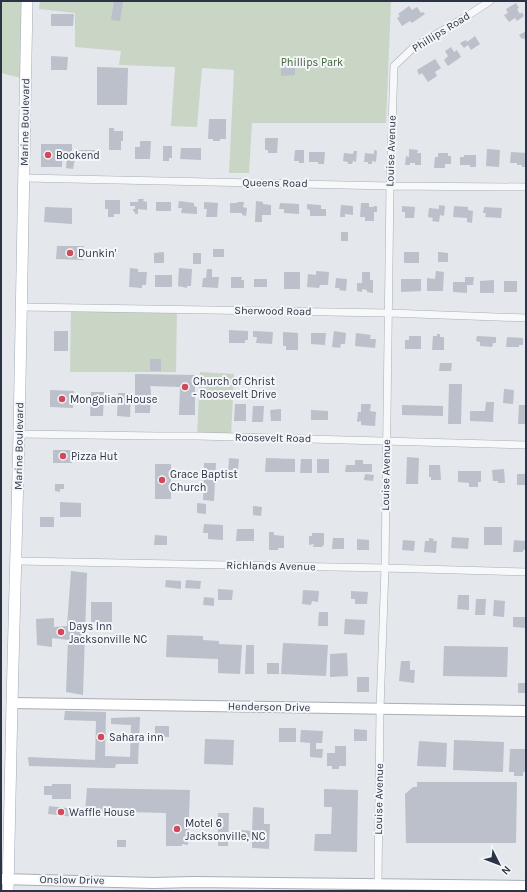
<svg xmlns="http://www.w3.org/2000/svg" width="527" height="892" font-family="Karla,sans-serif">
  <style>
    .green { fill: #c9d6c5 }
    .building { fill: #bbc0ca }
    .lines { fill: none; stroke-linecap: round; stroke-linejoin: round }
    .street-casing { stroke: #a9aeb7; stroke-width: 8 }
    .secondary-casing { stroke: #a9aeb7; stroke-width: 12 }
    .primary-casing { stroke: #a3abb8; stroke-width: 12 }
    .street { stroke: #f7f8fa; stroke-width: 7 }
    .secondary { stroke: #fff; stroke-width: 10 }
    .primary { stroke: #fff; stroke-width: 11 }
    .poi-dot { fill: #d1495b; stroke: #f4f6f9; stroke-width: 1.5 }
    .labels { text-anchor: middle; dominant-baseline: central; stroke-width: 4; stroke-linejoin: round; paint-order: stroke }
    .street-label { font-size: 11px; fill: #2b3445; stroke: #f4f6f9 }
    .park-label { font-size: 11px; fill: #3f6138; stroke: #f4f6f9 }
    .poi-label { font-size: 11px; fill: #2b3445; stroke: #f4f6f9; text-anchor: start }
  </style>
  <rect width="100%" height="100%" fill="#e4e7ec"/>
  <path class="green" d="M1,1H27L25,79L1,73Z
    M40,1H391L386,123H252L249,173H229L234,70L202,68L197,127L171,126L175,67L119,65L121,51L75,47V13L39,9Z
    M71,308L177,309L176,372H70Z
    M200,372L234,374L231,437L197,436Z"/>
  <path class="building" d="M114,1L123,2L120,21L111,20Z
    M516,3L519,8L517,9L520,14L522,12L524,16L517,21L515,18L509,22L504,15L508,13L506,9Z
    M409,6L412,10L417,7L421,13L423,12L425,14L412,23L410,21L402,26L397,18L400,16L398,14Z
    M51,14H74L73,26H51Z
    M526,31V42L524,38L522,39L519,35Z
    M475,36L480,44L471,50L468,45L464,48L460,43L466,40L467,42Z
    M451,47L454,52L457,50L461,57L448,66L444,60L448,56L445,51Z
    M51,56L68,57L67,70H51Z
    M435,59L441,68L435,72L437,76L428,82L422,73L419,75L417,70Z
    M97,67L128,68L127,105H97Z
    M295,67V75L281,76V68Z
    M209,119H226V139H220V141H213V139H208Z
    M109,128H114V131H123V141H121V150H109Z
    M265,138H278L277,153H268V150H265Z
    M140,141H151L150,159H135V147H140Z
    M41,144H72V157H62V167H41Z
    M163,146H172V158H169V161H163Z
    M181,148H201V160L180,159Z
    M409,149L418,150L417,153H421V165H415V163H410V165H405L406,156L409,157Z
    M487,149L500,150L499,167L486,166Z
    M77,150H95V160L77,159Z
    M295,150H304V163H299V161H294Z
    M374,150L377,151L376,162L372,161V164H368V162H364L365,153L374,154Z
    M354,151H357L356,162L353,161L352,164H348V162L343,161L344,153L353,154Z
    M309,152H325L324,164H318V162H309Z
    M511,152L526,153V167H522V165H517V163H510Z
    M438,153H448V156H451V164H445V168H434L435,157H438Z
    M464,155H476V167H470V165H460V157H464Z
    M67,157L75,158L73,169L66,168Z
    M138,199H144L143,201L147,202V210L138,209V214H135V212L133,211V209H135V206H130V202H138Z
    M105,200H120V214H114V217H108V209H105Z
    M179,201L194,203V206L197,207V214L181,213L182,208H178Z
    M256,201L263,202V204L271,205V215H262V222H255Z
    M156,202H171V211H156Z
    M204,202L218,203L217,217H206L207,209H204Z
    M237,202H244L243,207L247,208L246,216L242,215V213H230V203H237Z
    M280,203L299,204V214L284,213V209H279Z
    M361,203H369V207H374V206H377V212H374V221H365V217H360Z
    M307,204L321,205V209H326V216H310V210L307,209Z
    M341,205L353,206V215L345,214V217H340Z
    M439,205L445,206L444,216L440,215L439,222L432,221L433,218L428,217L429,208L439,209Z
    M402,206L415,207L414,218H405V212H402Z
    M454,206L468,207V210L473,211L472,223L467,222V218L453,217Z
    M45,207L72,208V224L44,222Z
    M484,207L502,208L501,218L485,217L486,213H483Z
    M341,232H348V241H341Z
    M57,246H84L83,260L56,259Z
    M213,249H224V257H213Z
    M164,252V263H154V253Z
    M404,252H419V263H404Z
    M438,252L448,253V262H438Z
    M193,253H201V264H193Z
    M130,268L138,269V272H147L146,285H142V288L129,287Z
    M179,268L192,269L191,286H187V288L178,286Z
    M207,269H212V277H219L218,288L202,287L203,278H206Z
    M316,271L329,272L328,285H320L319,288L307,287L308,274L316,275Z
    M436,271L444,272L443,291H427V278L435,279Z
    M284,272H300V289H284Z
    M362,272H370V280H373V293L367,292V290L362,289V292L357,291V283H362Z
    M155,275H172V287H155Z
    M231,277H242L241,280H244V288H231Z
    M465,277H474L473,285H467V293L453,292V282H465Z
    M336,278L347,279L346,291L339,290L340,288H335Z
    M254,279H267V287H254Z
    M401,279H421V291L401,292Z
    M494,280V293H480V281Z
    M504,281H517V292H504Z
    M229,330L248,331V340H245V343H229Z
    M54,331H68V351H54Z
    M253,331L273,332L272,344L256,343L257,337H253Z
    M334,331L346,333L345,344H341L340,348L332,347Z
    M283,332L298,333V350H286V346H283Z
    M311,333H326L325,345L311,344Z
    M356,333L371,335L370,339H376L375,348L355,346Z
    M437,334H440V337H444V350H432L433,336H437Z
    M409,336H421V349H405V340H409Z
    M477,336L496,337V343H493L492,347L480,346V342L476,341Z
    M507,337L523,338V345H519V347H506Z
    M150,359H161V371H150Z
    M440,363H452L451,371H439Z
    M135,374L195,375V415H179L180,387L150,386L151,391L150,413H135Z
    M449,384H462L461,424H448Z
    M504,389L514,390L513,404L503,403Z
    M50,390L74,391L73,408L50,407Z
    M91,392H104L103,416H90Z
    M118,393H131L130,417L117,416Z
    M486,402H494L493,422L470,421V411H485Z
    M235,404H246V421H234Z
    M361,404H371L370,411L376,412L375,426L361,425V421L357,422L358,412H361Z
    M402,405L443,406V416L402,415Z
    M519,405H526V424H518Z
    M253,406H264L263,422H252Z
    M281,409V421H271L270,410Z
    M311,410L328,411V420H311Z
    M53,450H72V463H53Z
    M407,457L419,458L418,484H406Z
    M229,458L239,459L238,470H235V473H228Z
    M266,458L295,459V472H265Z
    M301,459H312V473H300Z
    M317,459H329V473H317Z
    M355,460H363V464H372V472H345L346,465H355Z
    M204,463H216L214,501L203,500Z
    M155,464H171V499H155Z
    M429,465H440L441,480H431V477H429Z
    M504,469L505,483H498V481H493L492,470Z
    M458,471H481V482H478V487H469V483L458,482Z
    M365,474L374,475L373,481L364,480Z
    M517,474H526V485H517Z
    M55,484H64V489H60V492L55,491Z
    M60,502L81,503V517H60Z
    M197,503L206,504V514L197,513Z
    M253,506L262,507L261,516L253,515Z
    M40,517H54V527H40Z
    M204,524L223,525V540L208,539V533H203Z
    M484,527H502V545H484Z
    M237,529H254V541H236Z
    M269,532H274V535L284,536V548H278V550H269Z
    M312,533H324V545L322,546L323,547H313L314,544L309,545V536H312Z
    M155,535L167,536V545H154Z
    M452,537L469,538L468,549L451,548Z
    M333,538H344V549H332Z
    M429,538L434,539L433,541H437L436,553L424,552L425,541H429Z
    M357,539L369,540V550H357Z
    M403,540L415,541L414,551L402,550Z
    M514,540L526,541V550H523V552H513Z
    M71,571L87,573L83,695L66,692L68,640L52,638V647L37,645L36,619L54,618V627L67,626Z
    M166,580L181,581V589L165,587Z
    M186,580L201,581L200,589L185,588Z
    M218,589L233,590L232,600H218Z
    M303,590L319,591L318,602L312,601L311,605L302,604Z
    M351,591L368,592L367,604H355V599H351Z
    M458,595H469V610L457,609Z
    M204,597L214,598V606L203,605Z
    M476,599H486L485,615H475Z
    M494,600L505,601L504,617L493,616Z
    M91,602H112V622H91Z
    M319,612H328V626H318Z
    M513,617H526V628L513,627Z
    M345,619L365,620L364,635L344,634Z
    M167,635L203,636V640L219,641V644L242,645L240,674L218,673V659L166,657Z
    M283,643L328,645L326,676L281,674Z
    M246,645H254V674H245Z
    M444,646L508,647L507,677L443,676Z
    M347,653L348,676L330,677V654Z
    M401,661H410V670H415L414,683L399,681Z
    M267,663H279V674H267Z
    M357,677H369V692H357Z
    M518,683H526V693H518Z
    M65,711L106,712L105,756L130,757L131,725L111,724V718L140,717L138,764H116L115,768H108L29,766L28,757L95,760L96,721L64,720Z
    M155,726H169V737H162V741H155Z
    M279,728H296V742H279Z
    M354,729L367,730V741H354Z
    M301,730L323,731L322,743H316V749H323L322,758L310,757V743L300,742Z
    M205,739L234,740L233,765L204,764Z
    M454,740L504,742L503,772L453,770Z
    M419,741L447,743L446,767L417,766Z
    M335,746H346V766H339V769H332V766H327V753H335Z
    M510,749H526V772H523V776H514V772H509Z
    M417,782H517L516,843H406L405,794L413,787H417Z
    M52,784H71V799H52V795H44V786H52Z
    M87,788L190,790L188,845L182,844V846H166V813L85,811Z
    M324,789L358,790L357,852L314,851L315,834H331L332,807H324Z
    M49,806L75,809L74,817L48,814Z
    M253,807L264,808V824H270L269,849L252,848V840H241V830L252,831Z
    M218,813H229L228,846H218Z
    M117,840H126V847H117Z"/>
  <g class="lines">
    <defs>
      <path id="street" d="M24,178L390,186L526,187
        M21,307L389,313L526,318
        M19,434L158,436H197L526,445
        M16,561L385,568L526,572
        M378,884L380,709L385,568L390,186L394,66L414,47L464,18L490,1"/>
      <path id="secondary" d="M12,703L526,711
        M1,879L154,883L194,882L526,886"/>
      <path id="primary" d="M8,891L12,703L19,434L27,1"/>
    </defs>
    <use href="#street" class="street-casing"/>
    <use href="#secondary" class="secondary-casing"/>
    <use href="#primary" class="primary-casing"/>
    <use href="#street" class="street"/>
    <use href="#secondary" class="secondary"/>
    <use href="#primary" class="primary"/>
  </g>
  <g class="poi-dot">
    <circle cx="48" cy="155" r="4"/>
    <circle cx="70" cy="253" r="4"/>
    <circle cx="185" cy="387" r="4"/>
    <circle cx="62" cy="399" r="4"/>
    <circle cx="63" cy="456" r="4"/>
    <circle cx="162" cy="480" r="4"/>
    <circle cx="61" cy="632" r="4"/>
    <circle cx="101" cy="737" r="4"/>
    <circle cx="61" cy="812" r="4"/>
    <circle cx="177" cy="829" r="4"/>
  </g>
  <g class="labels">
    <g class="street-label">
      <text transform="translate(441 32) rotate(-32)">Phillips Road</text>
      <text transform="translate(25 122) rotate(-89)">Marine Boulevard</text>
      <text transform="translate(391 151) rotate(-88)">Louise Avenue</text>
      <text transform="translate(275 183) rotate(1)">Queens Road</text>
      <text transform="translate(273 311) rotate(1)">Sherwood Road</text>
      <text transform="translate(273 438) rotate(1)">Roosevelt Road</text>
      <text transform="translate(19 446) rotate(-89)">Marine Boulevard</text>
      <text transform="translate(386 475) rotate(-89)">Louise Avenue</text>
      <text transform="translate(271 566) rotate(1)">Richlands Avenue</text>
      <text transform="translate(269 707) rotate(1)">Henderson Drive</text>
      <text transform="translate(379 799) rotate(-89)">Louise Avenue</text>
      <text transform="translate(72 880) rotate(1)">Onslow Drive</text>
    </g>
    <g class="park-label">
      <text x="312" y="62">Phillips Park</text>
    </g>
    <g class="poi-label">
      <text x="56" y="155">Bookend</text>
      <text x="78" y="253">Dunkin'</text>
      <text x="193" y="381">Church of Christ<tspan x="193" dy="13">- Roosevelt Drive</tspan></text>
      <text x="70" y="399">Mongolian House</text>
      <text x="71" y="456">Pizza Hut</text>
      <text x="170" y="474">Grace Baptist<tspan x="170" dy="13">Church</tspan></text>
      <text x="69" y="626">Days Inn<tspan x="69" dy="13">Jacksonville NC</tspan></text>
      <text x="109" y="737">Sahara inn</text>
      <text x="69" y="812">Waffle House</text>
      <text x="185" y="823">Motel 6<tspan x="185" dy="13">Jacksonville, NC</tspan></text>
    </g>
  </g>
  <rect width="527" height="892" fill="none" stroke="#2b3445" stroke-width="4"/>
  <g transform="translate(499 864) rotate(132)" stroke="#f4f6f9" stroke-width="3" paint-order="stroke">
  <path d="M0-3L7 15L0 10L-7 15Z" fill="#2b3445"/>
  <text y="-6" font-size="11" font-weight="bold" text-anchor="middle" fill="#2b3445">N</text>
  </g>
</svg>
